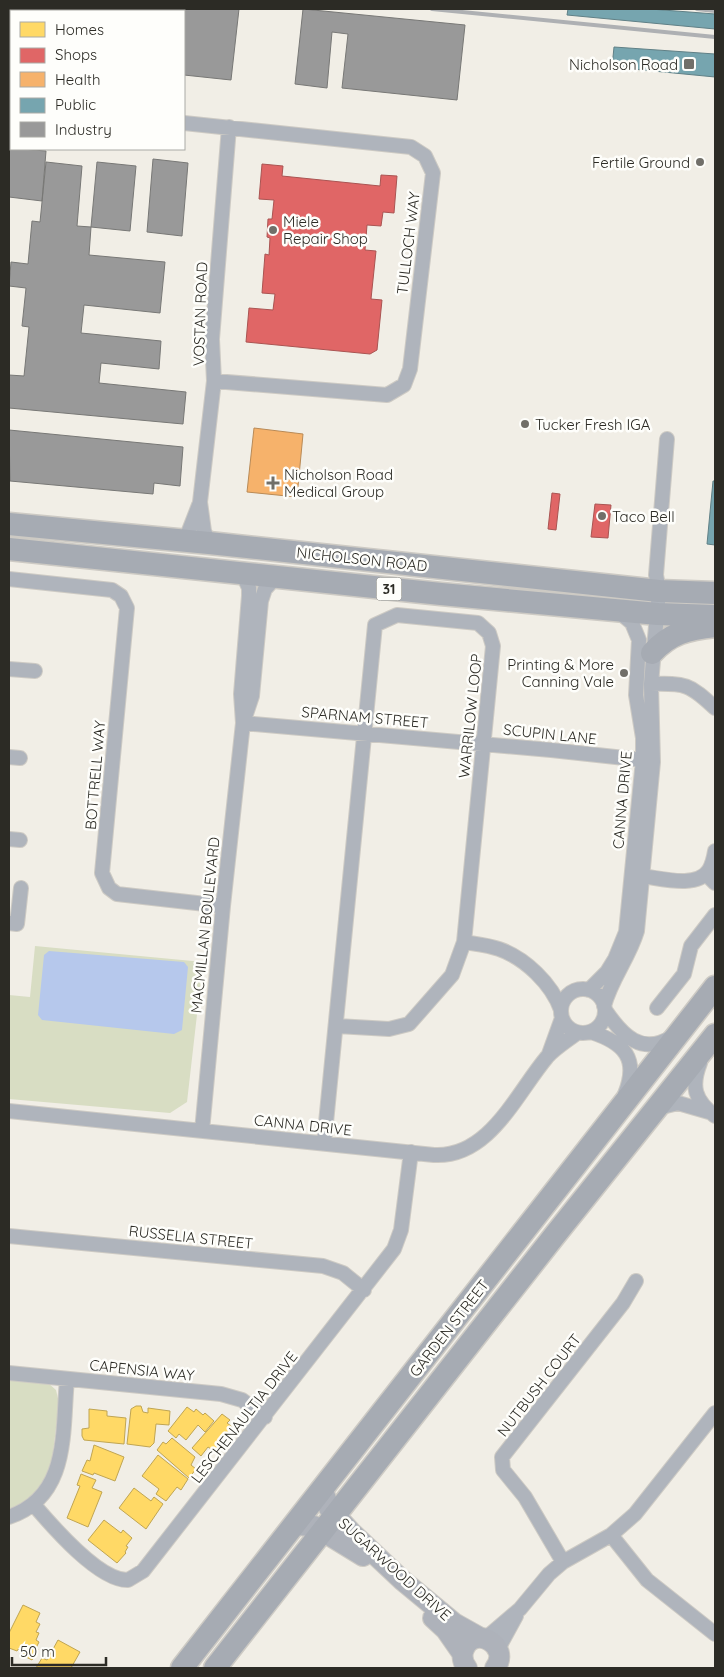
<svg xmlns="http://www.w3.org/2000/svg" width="724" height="1677" font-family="Quicksand,sans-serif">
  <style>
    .green { fill: #d8ddc3 }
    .water { fill: #b6c8ec }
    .homes { fill: #ffd966; stroke: #c0a552 }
    .shops { fill: #e06666; stroke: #aa5452 }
    .health { fill: #f6b26b; stroke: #b98a56 }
    .public { fill: #76a5af; stroke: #608086 }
    .industry { fill: #999; stroke: #787876 }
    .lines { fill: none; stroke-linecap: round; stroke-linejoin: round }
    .street-casing { stroke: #cdcac4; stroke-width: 16 }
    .secondary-casing { stroke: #cdcac4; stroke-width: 22 }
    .primary-casing { stroke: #cdcac4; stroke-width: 25 }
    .street { stroke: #afb4bc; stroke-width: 14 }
    .secondary { stroke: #aeb2ba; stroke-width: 20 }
    .primary { stroke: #a6abb3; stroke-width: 22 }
    .rail { stroke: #aeb0b3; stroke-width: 4 }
    .poi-dot { fill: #716f69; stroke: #fefefb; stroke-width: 2 }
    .labels { text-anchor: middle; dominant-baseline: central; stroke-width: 5; stroke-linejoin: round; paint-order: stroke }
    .shield { fill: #fefefb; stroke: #6b6a65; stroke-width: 1 }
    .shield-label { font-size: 14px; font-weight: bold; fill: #2c2b25 }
    .poi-label { font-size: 15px; fill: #2c2b25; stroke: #fefefb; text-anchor: start }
    .street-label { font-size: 15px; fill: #2c2b25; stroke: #fefefb }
  </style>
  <rect width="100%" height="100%" fill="#f1eee6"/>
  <path class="green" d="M35,946L203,962L187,1102L170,1113L9,1099V995L30,997Z
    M9,1379L48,1383L56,1390L59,1403L51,1469L36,1494L9,1512Z"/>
  <path class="water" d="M49,951L184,962L188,967L182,1030L174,1034L42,1020L38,1015L44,955Z"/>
  <path class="homes" d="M136,1406H141L143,1412L148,1413V1408L170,1411L169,1425L156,1424L154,1443L150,1447L127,1444L131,1409Z
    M187,1407L194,1412L196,1409L203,1415L205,1413L214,1421L205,1432L198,1425L186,1440L179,1434L176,1438L168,1431Z
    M89,1409L107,1411V1416L126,1418L124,1444L84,1440L82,1436V1429L89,1428Z
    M222,1414L230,1420L227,1423L235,1429L216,1452L208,1447L201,1456L192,1448Z
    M172,1438L195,1457L191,1465L196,1469L189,1478L157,1450L163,1442L166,1444Z
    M94,1445L124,1457L115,1481L94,1473L93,1475L82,1471L87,1460L90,1461Z
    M158,1455L188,1479L181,1490L177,1487L166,1501L156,1494L159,1489L142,1476Z
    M81,1474L96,1480L92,1488L102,1492L88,1527L67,1518L80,1486L77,1485Z
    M134,1488L151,1501L154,1497L163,1504L146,1529L119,1508Z
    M104,1520L121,1533L123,1530L132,1538L126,1546L128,1547L125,1552L126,1553L117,1563L88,1540Z
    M23,1605L40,1613L36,1622L40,1624L36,1632L39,1633L36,1640L39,1642L36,1648L38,1649L32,1660L22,1655L24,1650L19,1648L17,1651L9,1648V1633Z
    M58,1640L80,1652L71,1668H36L42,1658L47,1660Z"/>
  <path class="shops" d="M262,164L283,166L282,176L380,186L381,175L397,176L394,213L383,212L381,226L367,225L365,250L376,251L371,299L382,300L377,350L370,354L246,342L249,308L273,310L275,294L262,293L265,254L269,255L270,238L267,237L268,219H272L274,200L259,199Z
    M552,493L560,494L556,530L548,529Z
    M595,504L611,505L608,538L591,537Z"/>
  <path class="health" d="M254,428L303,434L297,497L247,492Z"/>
  <path class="public" d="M568,9H650L715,14V29L567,15Z
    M614,47L715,54V77L612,67Z
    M713,481H715V545L707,544Z"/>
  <path class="industry" d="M176,9H239L231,80L184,75V11H176Z
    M303,9L465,25L457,100L342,88L348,34L332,32L327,88L295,84Z
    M9,20H11V67L9,66Z
    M9,148L46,151L42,201L9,197Z
    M153,159L188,163L182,236L147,232Z
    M46,162L82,166L77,226L91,227L89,255L165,262L160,313L84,305L81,333L161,341L159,369L101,363L99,383L186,392L183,424L9,408V375L24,376L29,327L22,326L26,288L9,286L11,262L28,264L32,221L40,222Z
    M97,162L136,166L130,231L91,227Z
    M9,430L183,447L180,486L154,483L153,494L10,481Z"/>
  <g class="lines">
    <defs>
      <path id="street" d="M9,106L11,107
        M184,123L411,147L425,156L433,173L410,369L404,385L387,395L214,381
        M185,541L199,505
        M209,543L204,531L200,502L214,381L212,339L229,127
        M9,579L112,590L121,596L127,608L102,873L109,888L117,894L223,906
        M9,669L35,671
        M651,684C685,683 690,684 715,708
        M244,720L252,696L261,601L265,589L275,578
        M243,723L551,750L643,760
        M9,757L20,758
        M9,839L20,840
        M706,874L715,883
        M642,876C660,878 697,889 709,870C712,865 714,857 715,851
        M9,923L17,924L21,888
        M464,942C476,944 488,945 499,949C525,958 552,984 561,1010
        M561 1011a22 22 0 1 1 44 0a22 22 0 1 1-44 0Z
        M589,990L607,972L615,959L626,932L643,760V738L636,695L639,640L632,623L619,612
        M604,1006C611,979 629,958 637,931L653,762L651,684L659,591L656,575L667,439
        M657,1008L684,974L691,946L715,915
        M605,1010C622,1035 642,1057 673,1036
        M591,1032C625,1043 639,1059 625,1094
        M549,1054L562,1018
        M700,1063C691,1086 694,1100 715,1116
        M658,1108L678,1103L709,1112
        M9,1111L434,1155C489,1158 516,1094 547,1057C555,1048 568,1040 577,1033
        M202,1131L223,906L243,723L241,694L249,596V588L243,575
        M324,1143L375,625L397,615L478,623L489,633L493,646L464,942L452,975L409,1024L389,1029L337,1026
        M9,1236L323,1266L343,1273L364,1290
        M9,1373L221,1394L242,1400L265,1417
        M34,1505C52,1526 99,1581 128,1580L143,1571L394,1249L401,1230L411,1152
        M9,1517C70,1496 62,1432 67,1379
        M611,1535L647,1580L715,1634
        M563,1562L525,1497L503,1470L502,1457L623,1303L636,1281
        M486,1638L520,1609L549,1574L563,1562L611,1535L635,1514L715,1413
        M498,1649L516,1616"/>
      <path id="secondary" d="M323,1490L329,1508L351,1532L402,1580L454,1623L479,1637
        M294,1525L314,1526L363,1556
        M433,1618L446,1630L462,1653
        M467,1668C463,1663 461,1656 464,1649C474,1624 512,1646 495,1668"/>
      <path id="primary" d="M9,524L209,543L659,591L715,593
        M9,549L441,594L658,614L715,616
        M652,653C670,633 688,629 715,626
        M182,1668L715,987
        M215,1668L555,1235L715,1035"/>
    </defs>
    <use href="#street" class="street-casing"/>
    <use href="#secondary" class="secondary-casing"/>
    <use href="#primary" class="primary-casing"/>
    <use href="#street" class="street"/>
    <use href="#secondary" class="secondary"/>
    <use href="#primary" class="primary"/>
    <path class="rail" d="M432,9L715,37
      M697,9L715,11"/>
  </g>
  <g class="poi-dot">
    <rect x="683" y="58" width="12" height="12" rx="2.5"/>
    <circle cx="700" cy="162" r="5"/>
    <circle cx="273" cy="230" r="5"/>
    <circle cx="525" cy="424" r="5"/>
    <path d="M270.5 475.5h5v5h5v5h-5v5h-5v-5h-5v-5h5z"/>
    <circle cx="602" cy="516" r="5"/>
    <circle cx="624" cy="673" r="5"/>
  </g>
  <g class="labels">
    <rect class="shield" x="376.5" y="577.5" width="25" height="23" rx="4"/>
    <g class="shield-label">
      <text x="389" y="589">31</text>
    </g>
    <g class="poi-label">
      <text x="678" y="64" text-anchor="end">Nicholson Road</text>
      <text x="690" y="162" text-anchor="end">Fertile Ground</text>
      <text x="283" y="221">Miele<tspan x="283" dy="17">Repair Shop</tspan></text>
      <text x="535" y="424">Tucker Fresh IGA</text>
      <text x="284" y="474">Nicholson Road<tspan x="284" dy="17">Medical Group</tspan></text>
      <text x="612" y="516">Taco Bell</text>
      <text x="614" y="664" text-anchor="end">Printing &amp; More<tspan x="614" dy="17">Canning Vale</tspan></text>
    </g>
    <g class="street-label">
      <text transform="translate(408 243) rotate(-83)">TULLOCH WAY</text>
      <text transform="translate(200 314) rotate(-88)">VOSTAN ROAD</text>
      <text transform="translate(362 559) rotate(6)">NICHOLSON ROAD</text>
      <text transform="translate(470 716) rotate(-84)">WARRILOW LOOP</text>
      <text transform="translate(365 717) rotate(5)">SPARNAM STREET</text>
      <text transform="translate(550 734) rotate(6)">SCUPIN LANE</text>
      <text transform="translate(95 775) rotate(-85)">BOTTRELL WAY</text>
      <text transform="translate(622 800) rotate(-85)">CANNA DRIVE</text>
      <text transform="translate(205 925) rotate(-84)">MACMILLAN BOULEVARD</text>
      <text transform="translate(303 1125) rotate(6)">CANNA DRIVE</text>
      <text transform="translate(191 1237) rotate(6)">RUSSELIA STREET</text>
      <text transform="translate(449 1328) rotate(-52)">GARDEN STREET</text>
      <text transform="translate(142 1370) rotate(6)">CAPENSIA WAY</text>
      <text transform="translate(539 1385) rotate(-52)">NUTBUSH COURT</text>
      <text transform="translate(244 1417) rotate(-52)">LESCHENAULTIA DRIVE</text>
      <text transform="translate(395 1569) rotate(42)">SUGARWOOD DRIVE</text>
    </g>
  </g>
  <rect width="724" height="1677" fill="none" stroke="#2c2b25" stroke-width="20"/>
  <rect x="10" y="10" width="175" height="140" fill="#fefefb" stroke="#aaaaa5"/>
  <rect x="20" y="22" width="25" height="15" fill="#ffd966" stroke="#aaaaa5"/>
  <text x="55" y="35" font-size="15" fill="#2c2b25">Homes</text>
  <rect x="20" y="48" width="25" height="15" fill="#e06666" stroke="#aaaaa5"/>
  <text x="55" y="60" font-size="15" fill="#2c2b25">Shops</text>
  <rect x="20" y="72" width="25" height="15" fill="#f6b26b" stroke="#aaaaa5"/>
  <text x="55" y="85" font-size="15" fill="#2c2b25">Health</text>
  <rect x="20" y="98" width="25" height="15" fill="#76a5af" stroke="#aaaaa5"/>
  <text x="55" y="110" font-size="15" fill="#2c2b25">Public</text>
  <rect x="20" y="122" width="25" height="15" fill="#999999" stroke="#aaaaa5"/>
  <text x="55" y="135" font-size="15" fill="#2c2b25">Industry</text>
  <path d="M12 1657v8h94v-8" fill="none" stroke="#2c2b25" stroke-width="2.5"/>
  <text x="20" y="1657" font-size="15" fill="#2c2b25" stroke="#fefefb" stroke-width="4" paint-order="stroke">50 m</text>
</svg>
